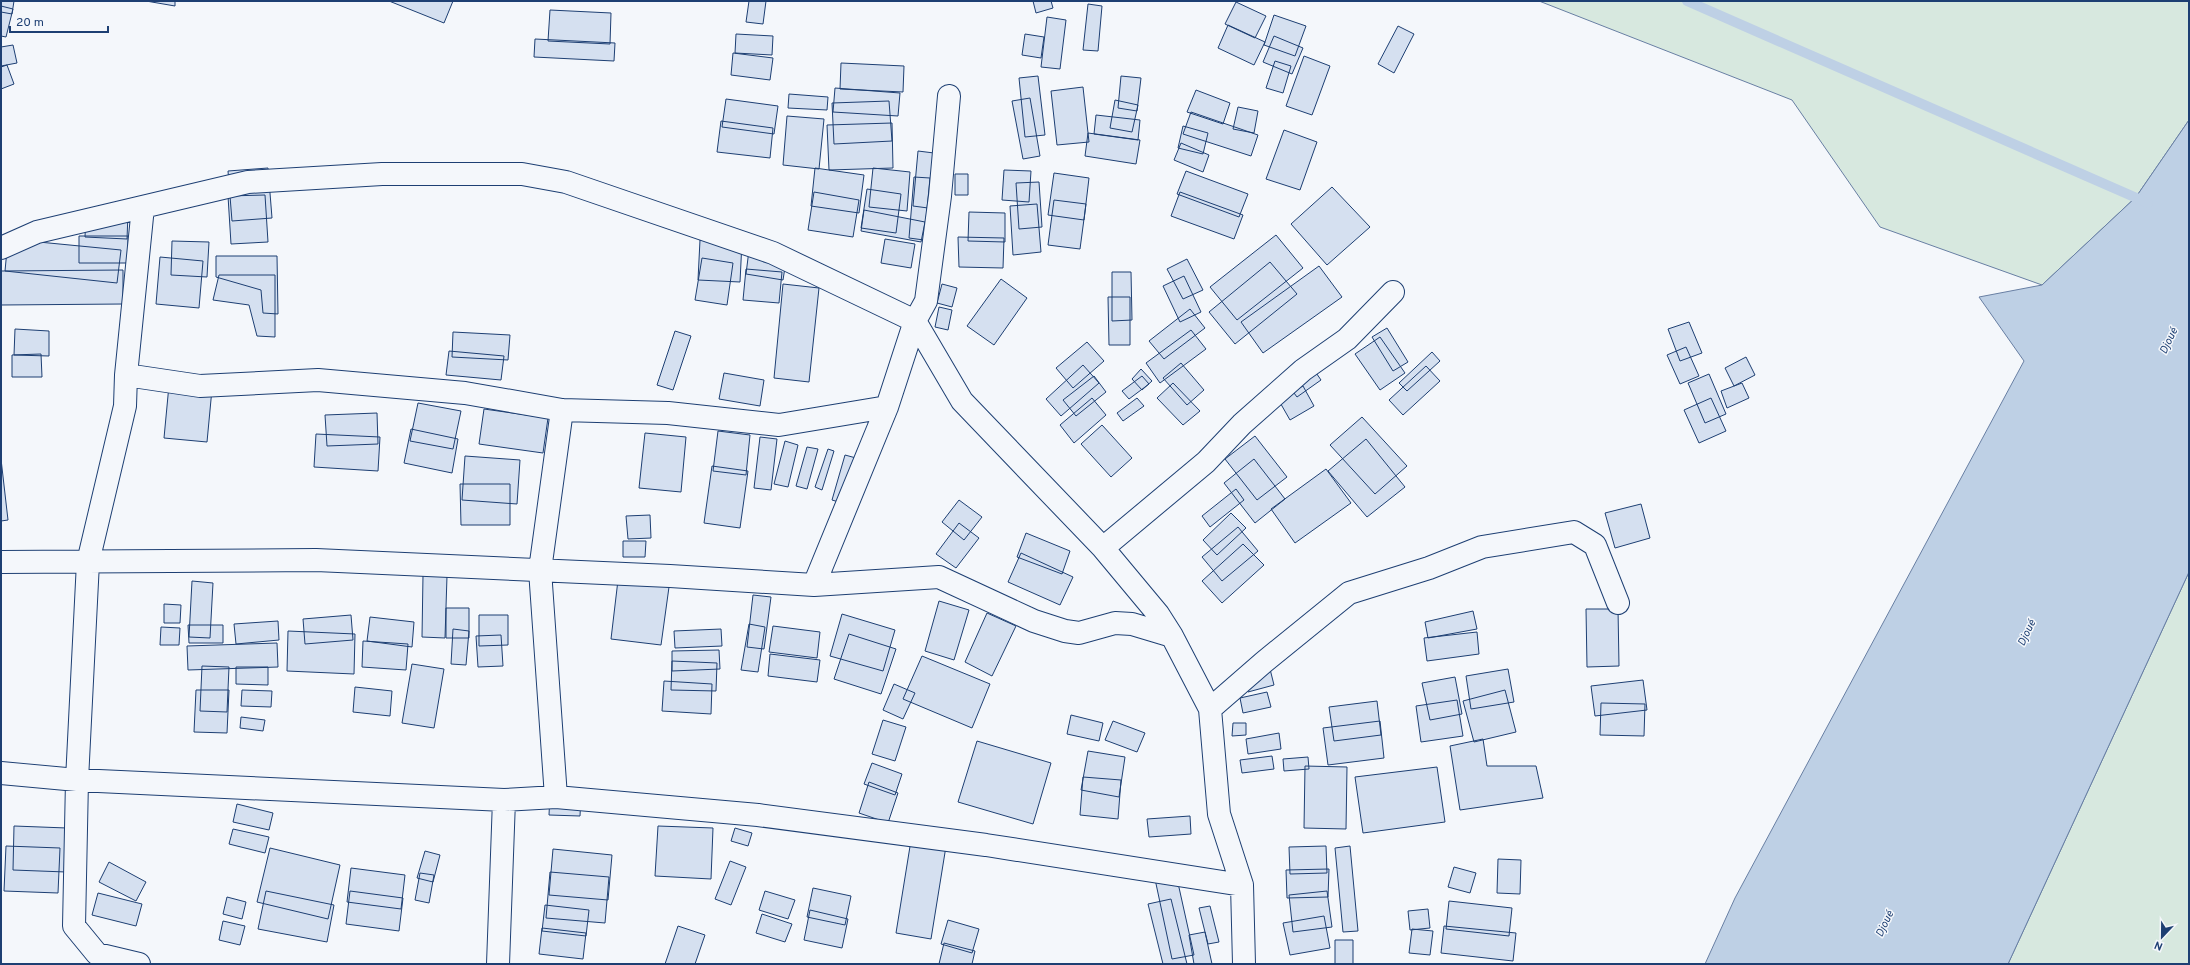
<svg xmlns="http://www.w3.org/2000/svg" width="2190" height="965" font-family="Overpass,sans-serif">
  <style>
    .green { fill: #d7e8df; stroke: #687fa3 }
    .water { fill: #bed0e5; stroke: #687fa3 }
    .lines { fill: none; stroke-linecap: round; stroke-linejoin: round }
    .stream { stroke: #bed0e5; stroke-width: 10 }
    .building { fill: #d5e0f0; stroke: #1d3f73 }
    .minor-casing { stroke: #1d3f73; stroke-width: 24 }
    .minor { stroke: #f4f7fb; stroke-width: 22 }
    .labels { text-anchor: middle; dominant-baseline: central; stroke-width: 3; stroke-linejoin: round; paint-order: stroke }
    .water-label { font-size: 11px; font-style: italic; fill: #1d3f73; stroke: #f4f7fb }
  </style>
  <rect width="100%" height="100%" fill="#f4f7fb"/>
  <path class="green" d="M1539,1H2189V120L2136,197L2042,285L1880,227L1792,100Z
    M2189,572V964H2008Z"/>
  <path class="water" d="M2189,120V572L2008,964H1705L1735,898L2024,361L1979,297L2042,285L2136,197Z"/>
  <g class="lines">
    <path class="stream" d="M1687,1L2148,203"/>
  </g>
  <path class="building" d="M1,1H14L12,14L1,12Z
    M146,1H175V6Z
    M389,1H453L444,23Z
    M749,1H766L763,24L746,22Z
    M1033,1H1051L1053,8L1036,13Z
    M1236,2L1266,16L1255,38L1225,24Z
    M1088,4L1102,6L1098,51L1083,50Z
    M1,6L13,9L6,37L1,36Z
    M550,10L611,13L610,44L548,41Z
    M1274,15L1306,26L1295,56L1264,45Z
    M1047,17L1066,20L1060,69L1041,67Z
    M1228,25L1265,42L1254,65L1218,48Z
    M1398,26L1414,34L1394,73L1378,64Z
    M736,34L773,36L772,55L735,53Z
    M1025,34L1044,37L1041,58L1022,55Z
    M1274,36L1303,48L1292,74L1263,62Z
    M535,39L615,43L614,61L534,57Z
    M13,45L17,63L1,66V47Z
    M733,53L773,58L770,80L731,75Z
    M1304,56L1330,66L1312,115L1286,106Z
    M1275,61L1291,66L1283,93L1266,88Z
    M841,63L904,66L903,92L840,89Z
    M7,65L14,84L1,89V67Z
    M1038,76L1045,135L1025,137L1019,78Z
    M1121,76L1141,78L1137,111L1118,108Z
    M1083,87L1089,142L1057,145L1051,91Z
    M835,88L900,93L898,116L833,112Z
    M1196,90L1230,103L1223,124L1187,112Z
    M789,94L828,97L827,110L788,108Z
    M1030,98L1040,156L1023,159L1012,101Z
    M726,99L778,106L774,134L722,127Z
    M1115,100L1138,105L1132,132L1110,128Z
    M889,101L892,141L834,144L832,103Z
    M1238,107L1258,111L1254,133L1233,129Z
    M1191,112L1258,135L1251,156L1183,134Z
    M1096,115L1140,120L1138,140L1094,134Z
    M787,116L824,119L819,169L783,165Z
    M721,121L773,128L770,158L717,152Z
    M892,123L893,168L829,170L827,125Z
    M1183,126L1208,133L1203,154L1178,148Z
    M1284,130L1317,142L1300,190L1266,179Z
    M1088,133L1140,140L1136,164L1085,156Z
    M1181,143L1209,155L1203,172L1174,160Z
    M918,151L934,153L928,208L913,206Z
    M268,168L272,218L232,221L228,171Z
    M815,168L864,175L859,213L811,206Z
    M873,168L910,172L907,211L869,207Z
    M1004,170L1031,171L1029,202L1002,200Z
    M1186,171L1248,194L1239,217L1177,194Z
    M1054,173L1089,178L1084,220L1048,215Z
    M955,174H968V195H955Z
    M914,177L930,178L924,240L909,238Z
    M1039,182L1042,227L1019,229L1016,183Z
    M1332,187L1370,227L1327,265L1291,224Z
    M867,189L901,194L896,233L861,228Z
    M814,192L859,200L853,237L808,230Z
    M1180,192L1243,215L1234,239L1171,216Z
    M265,195L268,242L231,244L228,196Z
    M1054,200L1086,204L1080,249L1048,245Z
    M1037,204L1041,252L1013,255L1010,206Z
    M864,210L925,222L921,242L861,231Z
    M86,212L128,214L127,239L85,237Z
    M969,212L1005,213V242L968,241Z
    M1276,235L1303,268L1237,320L1210,287Z
    M79,236H128V263H79Z
    M958,237L1004,238L1003,268L959,267Z
    M8,239L121,250L117,283L5,271Z
    M885,239L915,244L911,268L881,263Z
    M700,240L742,242L740,282L698,280Z
    M172,241L209,242L207,277L171,275Z
    M750,242L788,248L783,280L746,274Z
    M216,256H277L278,314L263,313L261,290L216,277Z
    M160,257L203,261L199,308L156,304Z
    M702,258L733,263L727,305L695,300Z
    M1187,259L1203,290L1183,299L1167,269Z
    M1270,262L1297,294L1235,344L1209,312Z
    M1319,266L1342,297L1263,353L1241,322Z
    M746,269L782,272L779,303L743,300Z
    M123,270V304L1,305V271Z
    M1112,272H1131L1132,320L1112,321Z
    M219,275H275V337L257,336L249,305L213,300Z
    M1184,276L1201,312L1180,322L1163,286Z
    M1001,279L1027,298L994,345L967,326Z
    M783,284L819,288L809,382L774,378Z
    M942,284L957,288L952,307L937,303Z
    M1108,297H1130V345H1109Z
    M939,307L952,310L948,330L935,327Z
    M1190,309L1205,328L1164,359L1149,341Z
    M1689,322L1702,353L1680,361L1668,329Z
    M1387,328L1408,362L1393,371L1372,337Z
    M15,329L49,331V356L14,355Z
    M1191,330L1206,349L1160,383L1146,363Z
    M675,331L691,336L673,390L657,385Z
    M453,332L510,335L508,360L452,357Z
    M1380,337L1405,373L1380,390L1355,354Z
    M1087,342L1104,361L1073,388L1056,368Z
    M1686,347L1699,376L1680,384L1667,355Z
    M449,351L504,356L501,380L446,375Z
    M1432,352L1440,361L1407,391L1399,383Z
    M41,354L42,377H12V355Z
    M1746,357L1755,375L1734,386L1725,368Z
    M1181,363L1204,390L1187,405L1163,378Z
    M1310,364L1321,380L1297,397L1285,381Z
    M1083,365L1099,383L1061,416L1046,399Z
    M1426,366L1440,381L1403,415L1389,400Z
    M1141,369L1152,381L1142,390L1132,379Z
    M724,373L764,380L760,406L719,399Z
    M1709,374L1726,414L1705,423L1688,383Z
    M1094,376L1106,392L1076,416L1063,400Z
    M1142,376L1149,384L1129,399L1122,391Z
    M1173,383L1200,411L1183,425L1157,398Z
    M1742,383L1749,398L1727,408L1721,391Z
    M169,385L212,389L207,442L164,438Z
    M1303,386L1314,406L1290,420L1278,399Z
    M1092,398L1106,415L1074,443L1060,425Z
    M1137,398L1144,406L1123,421L1117,413Z
    M1711,398L1726,431L1699,443L1684,410Z
    M418,403L461,411L453,449L410,441Z
    M484,409L548,418L543,453L479,444Z
    M377,413L378,444L327,446L325,415Z
    M1362,417L1407,466L1375,494L1330,445Z
    M1102,425L1132,458L1111,477L1081,444Z
    M411,429L458,439L452,473L404,463Z
    M718,431L750,435L746,475L713,471Z
    M645,433L686,437L681,492L639,488Z
    M316,434L380,437L378,471L314,467Z
    M1255,436L1287,477L1257,500L1225,459Z
    M760,437L777,439L771,490L754,488Z
    M1366,439L1405,487L1367,517L1328,471Z
    M785,441L798,445L788,487L774,484Z
    M807,447L818,449L807,489L796,486Z
    M828,449L834,451L822,490L815,487Z
    M845,455L856,458L842,503L832,500Z
    M465,456L520,460L517,504L462,500Z
    M1,459L8,520L1,521Z
    M1254,459L1285,499L1255,523L1224,483Z
    M712,466L748,471L740,528L704,523Z
    M1326,469L1351,503L1295,543L1271,509Z
    M460,484H510V525H461Z
    M1236,489L1244,500L1210,527L1202,516Z
    M959,500L982,517L964,540L942,522Z
    M1641,504L1650,538L1615,548L1605,513Z
    M1231,513L1246,528L1217,555L1203,540Z
    M650,515L651,538L628,539L626,516Z
    M959,523L979,538L956,568L936,554Z
    M1238,527L1258,551L1222,581L1202,557Z
    M1026,533L1070,551L1062,574L1017,557Z
    M623,541H646L645,557H623Z
    M1243,544L1264,565L1222,603L1202,581Z
    M1021,553L1073,577L1060,605L1008,582Z
    M423,575L447,576L445,638L422,637Z
    M618,580L669,587L661,645L611,639Z
    M192,581L213,583L210,638L189,637Z
    M753,595L771,597L764,649L747,647Z
    M939,601L969,610L954,660L925,651Z
    M164,604L181,605L180,623H164Z
    M446,608H469V638H446Z
    M1586,609H1618L1619,666L1587,667Z
    M1473,611L1477,629L1428,638L1425,622Z
    M987,613L1016,626L992,676L965,662Z
    M842,614L895,630L883,671L830,656Z
    M351,615L353,640L305,644L303,619Z
    M479,615H508V645L479,646Z
    M370,617L414,622L412,647L367,641Z
    M278,621L279,640L236,644L234,624Z
    M749,624L765,627L758,672L741,670Z
    M188,625H223V643H189Z
    M773,626L820,632L817,658L769,652Z
    M161,627L180,628L179,645H160Z
    M453,629L469,631L466,665L451,664Z
    M721,629L722,646L675,648L674,631Z
    M288,631L355,634L354,674L287,671Z
    M1477,632L1479,654L1427,661L1424,638Z
    M849,634L896,649L881,694L834,679Z
    M501,635L503,666L478,667L476,636Z
    M363,641L408,644L406,670L362,667Z
    M277,643L278,667L188,670L187,646Z
    M719,650L720,669L672,671V651Z
    M770,654L820,660L817,682L768,676Z
    M922,656L990,684L972,728L903,699Z
    M672,661L717,663L716,691L671,690Z
    M412,664L444,669L434,728L402,723Z
    M202,666L229,667L227,712L200,711Z
    M236,667H268V685L236,684Z
    M1270,669L1274,685L1248,692L1244,676Z
    M1508,669L1514,702L1471,709L1466,676Z
    M1455,677L1462,714L1430,720L1422,683Z
    M1643,680L1647,710L1595,716L1591,686Z
    M664,681L712,684L711,714L662,711Z
    M894,684L915,693L903,719L883,710Z
    M355,687L392,691L390,716L353,712Z
    M196,690H229L227,733L194,732Z
    M242,690L272,691L271,707L241,706Z
    M1505,690L1516,732L1474,742L1463,701Z
    M1267,692L1271,707L1243,713L1240,698Z
    M1457,700L1463,736L1421,742L1416,706Z
    M1377,701L1381,735L1334,741L1329,707Z
    M1601,703L1645,704L1644,736L1600,735Z
    M1071,715L1103,723L1099,741L1067,734Z
    M241,717L265,720L263,731L240,728Z
    M883,720L906,727L895,761L872,754Z
    M1113,721L1145,733L1137,752L1105,740Z
    M1380,721L1384,758L1328,765L1323,728Z
    M1233,723H1246V735L1232,736Z
    M1279,733L1281,749L1248,754L1246,739Z
    M1483,739L1487,766H1536L1543,798L1460,810L1450,746Z
    M977,741L1051,763L1033,824L958,802Z
    M1088,751L1125,757L1119,797L1081,790Z
    M1272,756L1274,769L1242,773L1240,760Z
    M1308,757L1309,769L1284,771L1283,759Z
    M872,763L902,774L895,795L864,784Z
    M1305,766L1347,767L1346,829L1304,828Z
    M1437,767L1445,822L1363,833L1355,777Z
    M1083,777L1121,780L1118,819L1080,815Z
    M869,782L898,793L888,823L859,813Z
    M550,794L581,796L580,816L549,815Z
    M237,804L273,813L269,830L233,822Z
    M1190,816L1191,834L1149,837L1147,819Z
    M14,826L67,828L66,872L13,870Z
    M658,826L713,828L711,879L655,876Z
    M735,828L752,833L748,846L731,841Z
    M233,829L269,837L265,853L229,844Z
    M912,834L947,840L931,939L896,933Z
    M6,846L60,848L58,893L4,891Z
    M1326,846L1327,873L1290,874L1289,847Z
    M1350,846L1358,931L1343,932L1335,848Z
    M270,848L340,865L328,919L257,902Z
    M553,849L612,855L608,900L549,895Z
    M425,851L440,855L433,882L417,878Z
    M1498,859L1521,860L1520,894L1497,893Z
    M730,861L746,867L731,905L715,899Z
    M109,862L146,882L136,901L99,882Z
    M1454,867L1476,873L1470,893L1448,887Z
    M351,868L405,875L401,909L347,902Z
    M1329,869L1328,897L1287,898L1286,870Z
    M550,872L609,877L605,923L546,918Z
    M420,873L434,875L429,903L415,900Z
    M1176,874L1194,955L1172,959L1155,879Z
    M813,888L851,896L845,925L807,917Z
    M266,891L334,905L327,942L258,929Z
    M350,891L403,898L399,931L346,924Z
    M765,891L795,900L788,919L759,910Z
    M1327,891L1332,927L1293,932L1289,895Z
    M98,893L142,904L136,926L92,915Z
    M227,897L246,902L242,919L223,914Z
    M1171,899L1187,964H1163L1148,904Z
    M1449,901L1512,908L1509,936L1446,929Z
    M545,905L589,910L586,936L542,931Z
    M1210,906L1219,942L1208,944L1199,908Z
    M1428,909L1430,928L1410,930L1408,911Z
    M810,910L848,919L842,948L804,940Z
    M762,914L792,924L785,942L756,933Z
    M1324,916L1330,948L1290,955L1283,923Z
    M948,920L979,929L972,953L941,944Z
    M223,921L245,926L240,945L219,940Z
    M678,926L705,935L695,964H665Z
    M1444,926L1516,933L1513,961L1441,953Z
    M542,928L586,933L583,959L539,954Z
    M1412,929L1433,931L1430,955L1409,953Z
    M1205,932L1212,964H1194L1189,935Z
    M1335,940H1353V964H1335Z
    M944,943L975,951L972,964H939Z"/>
  <g class="lines">
    <defs>
      <path id="minor" d="M1,248L37,232L248,182L382,174H522L566,182L773,253L915,321L962,401L1103,548L1158,614L1172,636L1210,709L1219,814L1242,885L1244,964
        M126,375L143,207
        M1103,548L1206,462L1242,424L1303,370L1347,339L1393,292
        M1,562L316,560L670,576L814,585L939,577L1034,621L1065,631L1079,633L1115,623L1132,624L1172,636
        M814,585L887,407L915,321L926,301L940,196L949,96
        M1210,709L1264,662L1349,593L1429,568L1482,547L1574,532L1595,545L1618,603
        M1,773L77,780L504,800L556,797L758,815L986,845L1242,885
        M556,797L540,570L562,410
        M139,964L97,954L74,926L77,780L88,562L125,406L126,375L200,386L318,380L465,393L562,410L668,413L779,425L887,407
        M498,964L504,800"/>
    </defs>
    <use href="#minor" class="minor-casing"/>
    <use href="#minor" class="minor"/>
  </g>
  <g class="labels">
    <g class="water-label">
      <text transform="translate(2169 341) rotate(-64)">Djoué</text>
      <text transform="translate(2027 633) rotate(-64)">Djoué</text>
      <text transform="translate(1885 924) rotate(-64)">Djoué</text>
    </g>
  </g>
  <rect width="2190" height="965" fill="none" stroke="#1d3f73" stroke-width="4"/>
  <g transform="translate(2162 937) rotate(202)" stroke="#f4f7fb" stroke-width="3" paint-order="stroke">
  <path d="M0-3L7 15L0 10L-7 15Z" fill="#1d3f73"/>
  <text y="-6" font-size="11" font-weight="bold" text-anchor="middle" fill="#1d3f73">N</text>
  </g>
  <path d="M10 26v6h98v-6" fill="none" stroke="#1d3f73" stroke-width="2"/>
  <text x="16" y="26" font-size="12" fill="#1d3f73" stroke="#f4f7fb" stroke-width="3" paint-order="stroke">20 m</text>
</svg>
